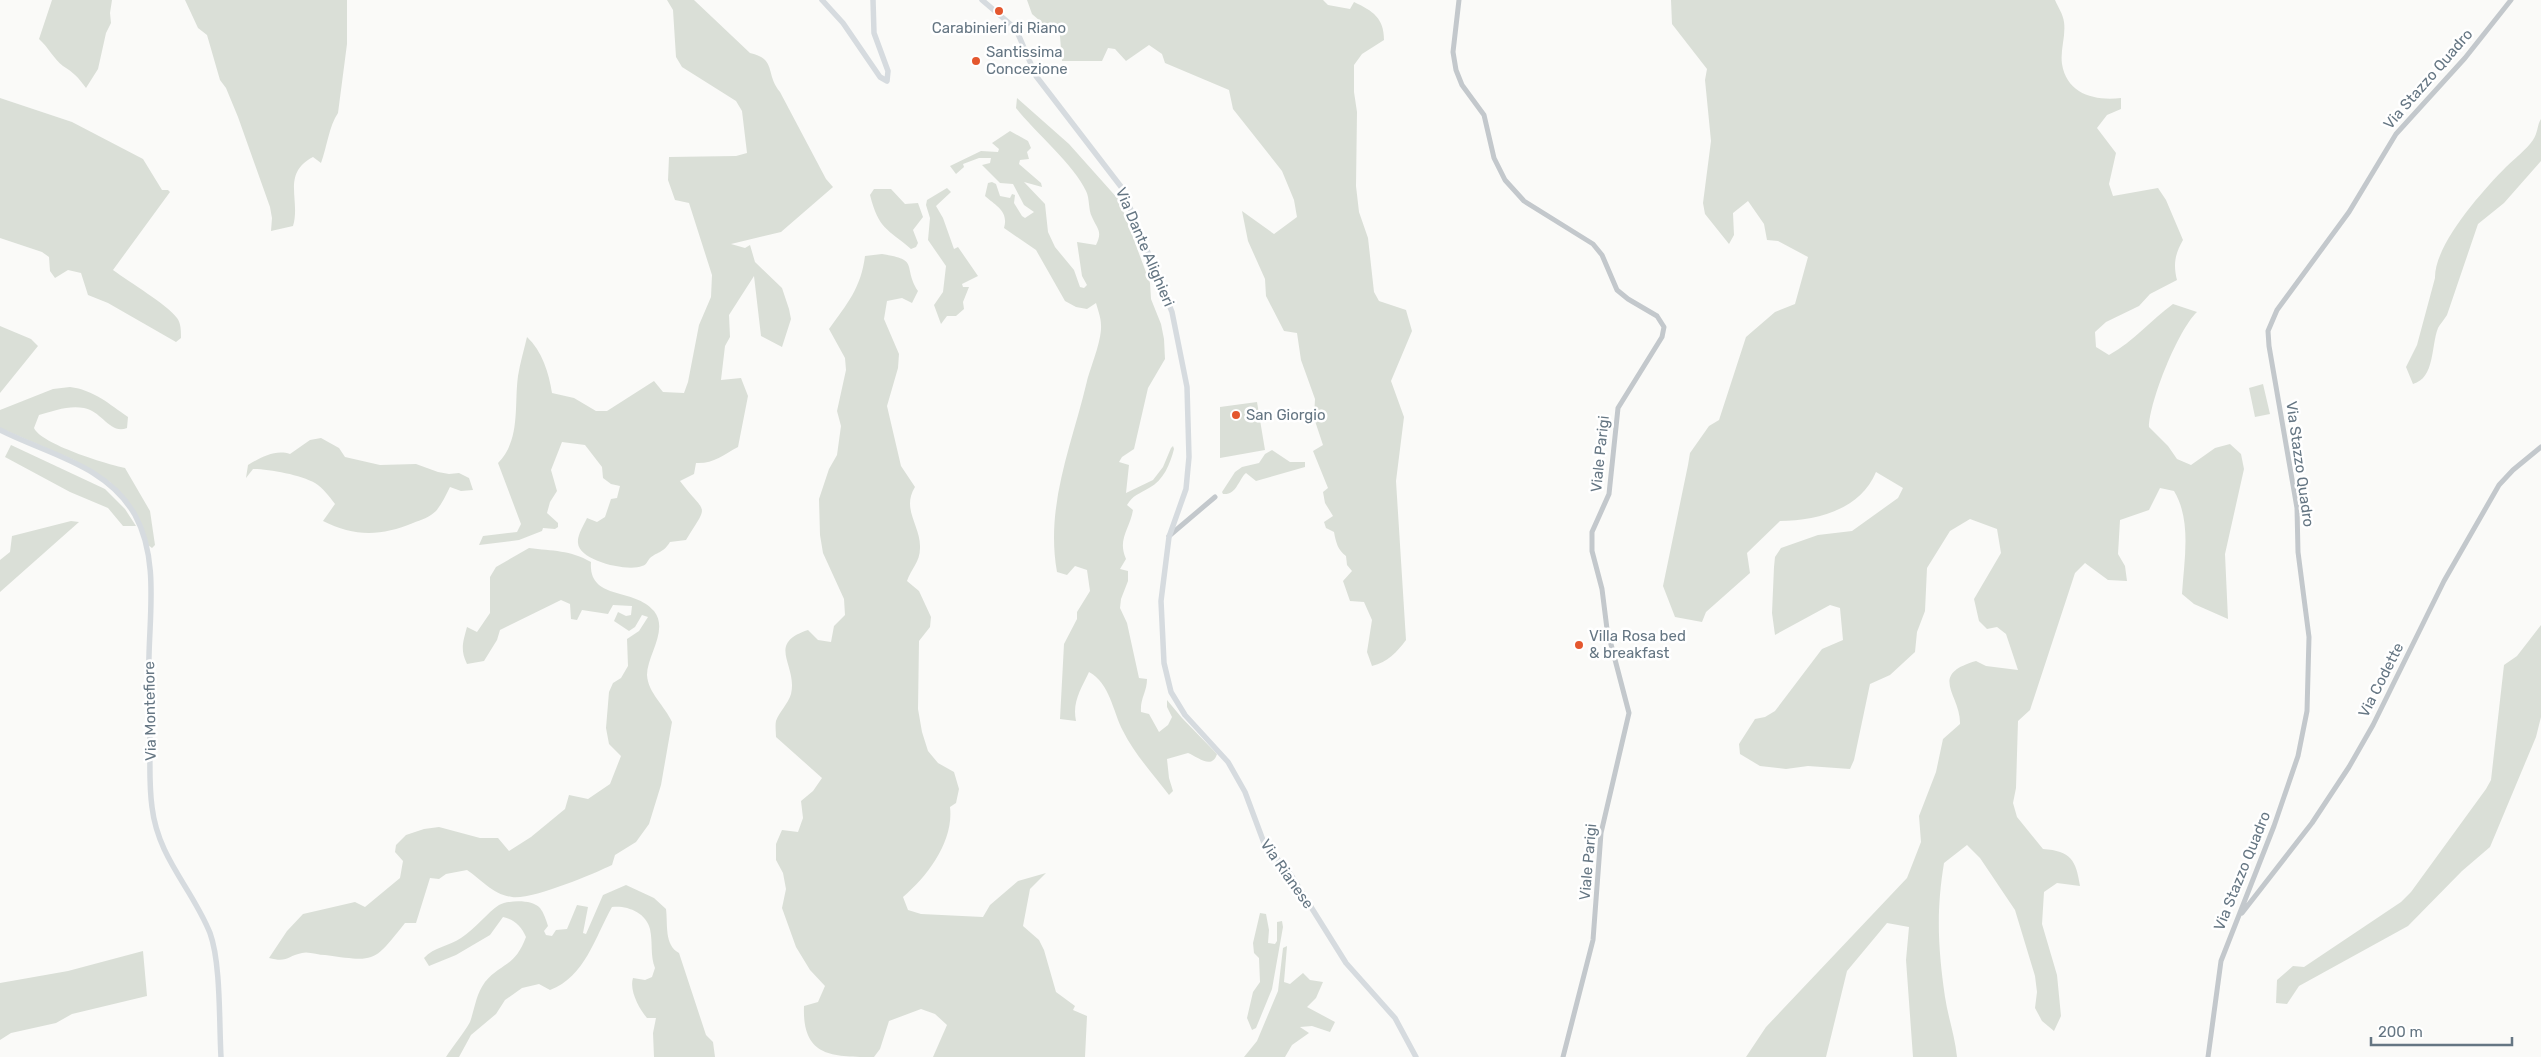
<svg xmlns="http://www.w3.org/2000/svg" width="2541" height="1057" font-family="Rubik,sans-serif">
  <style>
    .green { fill: #dadfd7 }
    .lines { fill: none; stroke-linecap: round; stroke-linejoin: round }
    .tertiary { stroke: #c3c8cc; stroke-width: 5 }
    .secondary { stroke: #d6dbdf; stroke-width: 5.5 }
    .poi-dot { fill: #e4572e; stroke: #fff; stroke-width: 2 }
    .labels { text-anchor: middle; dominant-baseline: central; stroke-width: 5; stroke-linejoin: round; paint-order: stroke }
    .poi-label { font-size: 15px; fill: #657683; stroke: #fff; text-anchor: start }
    .street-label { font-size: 15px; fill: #657683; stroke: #fff }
  </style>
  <rect width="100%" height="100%" fill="#fafaf8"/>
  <path class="green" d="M52,0H112L110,13L111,23L106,33L98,69L86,88C78,77 74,73 63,66C54,59 48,47 39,39Z
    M185,0H347V44L338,113C329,126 327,147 321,163L313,157C281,174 301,200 293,226L271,231L272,218L270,207L238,117L226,88L220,80L207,35L198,28Z
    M667,0H694L750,53C777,59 765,74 780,92L826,179L833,187L781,232L731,244L745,248L750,245L755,262L782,288L789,309L791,319L782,347L761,336L754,276L729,315L730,337L725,346L721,380L741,378L748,396L738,447C723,455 713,464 696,463L694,474L680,481C706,516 710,501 686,540L670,542C663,553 659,551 650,558C647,561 647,565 642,566C628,572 579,561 578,543C577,535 584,525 587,518L597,522L605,517L611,499L617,498L620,486L611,484L603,478L602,467L585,445L562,442L551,470L557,491L550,502L547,513L558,523V527L555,529L543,528L542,531L519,540L479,545L483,536L517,532L521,524L498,463C521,440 514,405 518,376C520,363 524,350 527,337C542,351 549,373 552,393L574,398L596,411H607L654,381L663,392L684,393L688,382L699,325L711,297L712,275L689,203L675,200L668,180L669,157L736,156L747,153L742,111L736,101L682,67L676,57L673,10Z
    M1027,0H1323L1328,5L1350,9L1354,2C1373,11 1384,18 1384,40L1362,54L1354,65V92L1357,112L1356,186L1359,212L1368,238L1374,292L1379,301L1406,310L1412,331L1391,381L1404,417L1396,481L1406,640C1397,652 1388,662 1372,666L1367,652L1372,620L1364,602L1350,601L1343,581L1352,571L1347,565L1346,556C1338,550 1336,543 1334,532L1326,528L1324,522L1333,516L1325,503L1323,492L1328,488L1313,451L1323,445L1314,418L1315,399L1301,360L1297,333L1284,331L1266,296L1265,279L1248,241L1242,211L1274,234L1297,217L1294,200L1282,171L1233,109L1229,90L1165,63L1162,54L1149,45L1126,61L1115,49L1108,48L1102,61H1062L1059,24L1047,27L1032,14Z
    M1671,0H2055C2058,7 2063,14 2064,22C2066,36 2060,50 2062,64C2067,94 2094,101 2121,98V109L2107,115L2097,128L2116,153L2109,184L2113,196L2158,188L2166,200L2183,240C2175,254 2173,264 2177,280L2150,294L2139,306L2106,322L2095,332L2096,347L2109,355C2134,341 2151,320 2173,304L2197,312C2178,330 2150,400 2149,427L2168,446L2177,459L2191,465L2215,448L2230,444L2241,454L2244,469L2225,554L2228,619L2194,604L2182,594C2184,560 2192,521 2174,491L2160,488L2149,510L2120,520L2118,554L2125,566L2127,581L2108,580L2085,563L2075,573L2030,710L2018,721L2016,788L2013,803L2017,817L2043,849C2071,851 2076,860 2080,886L2057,883L2044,892L2042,924L2057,975L2061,1016L2054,1031L2042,1021L2035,1008L2037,992L2035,976L2015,910L1980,858L1967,845L1944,863C1936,912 1938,948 1945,997C1948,1017 1955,1036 1957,1057H1913L1906,960L1909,927L1887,923L1847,971L1826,1057H1746L1766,1027L1907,878L1921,842L1919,816L1936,772L1943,739L1960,724C1961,695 1927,675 1976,661L1986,666L2018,670L2006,634L1997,627L1987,629L1979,621L1974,599L2001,553L1997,529L1970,519L1950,531L1927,568L1925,611L1917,632L1915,652L1890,675L1870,684L1854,760L1850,769L1808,766L1786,769L1760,766L1740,754L1739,744L1755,719L1765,717L1775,711L1822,649L1843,640L1840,608L1830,605L1775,635L1772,613L1774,567L1775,557L1781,548L1818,535L1852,531L1898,498L1903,488L1876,472C1861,509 1817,521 1780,521L1747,553L1750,573L1706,612L1702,622L1675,617L1663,586L1688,465L1690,453L1709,426L1719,420L1746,337L1775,312L1795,304L1808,257L1778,241L1767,240L1764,224L1748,201L1733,213L1734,235L1729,244L1705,214L1703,203L1711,141L1705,80L1707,69L1672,24Z
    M0,98L72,122L143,159L162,190H168L170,192L113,270C129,282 168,305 177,318C181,323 181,331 181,338L176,342L108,303L88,295L81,273L68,270L55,278L50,271L49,257L42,252L0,238Z
    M1017,98L1069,144L1119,200L1150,283L1151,299L1161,324L1164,339L1165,359L1148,388L1134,449L1122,457L1119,462L1129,465L1126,493L1153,480L1163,467L1171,448L1173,446L1174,449C1170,464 1164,480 1149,488C1139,494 1133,495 1127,505L1133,510C1130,529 1117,539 1126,559L1120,569L1128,571V581L1121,599L1120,608L1127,623L1139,678L1147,679C1147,692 1140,698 1141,712L1149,714L1159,732L1168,725L1172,717L1167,707V700L1182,718L1217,754C1212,770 1198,757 1188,753L1167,759L1169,778L1173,791L1169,795C1154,775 1135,755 1123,731C1113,712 1110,683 1089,672C1081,689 1072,702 1076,721L1060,719L1064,644L1077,619V612L1090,591L1087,570L1075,566L1067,575L1057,572C1045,505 1072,445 1087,381C1091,366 1102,340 1101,325C1101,318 1098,310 1096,303L1087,309L1076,307L1065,301L1036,250L1004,228C1009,211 996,206 985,196L988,183L992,182L996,184L1000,196L1010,198L1012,194L1015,195L1014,203L1022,216L1025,218L1034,212L1024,205L1013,184L1000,183L982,165L990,163L991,158H979L963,164L964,167L956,174L950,166L981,151L998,152L999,149L992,143L1010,131L1028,141L1031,148L1027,152L1029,159L1020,160L1019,164L1041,183L1042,187L1024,182L1045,204L1048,232L1055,247L1074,270L1080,287L1084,288L1087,285L1082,276L1077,242L1096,245C1103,231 1097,229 1092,217C1088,209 1090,199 1086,191C1075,166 1034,131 1016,108Z
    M2541,119V161L2504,203L2478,224L2447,315C2444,320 2440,324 2438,328C2431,346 2435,378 2413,384L2406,367L2417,345L2435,278C2434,245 2483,190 2506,167C2515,158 2526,150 2533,140C2538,133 2537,125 2541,119Z
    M947,188L951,192L936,206L943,218L954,249L958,247L978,276L962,284L963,287H969L963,302L964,309L956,316H947L941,324L934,305L943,292L946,266L928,240L930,218L926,205L927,200Z
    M874,189H891L905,204L918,203L923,217L913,230L918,243L916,247L911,249C887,228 879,230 870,195Z
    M882,254C921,260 902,266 918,291L912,303L902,298L887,301L884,319L899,354L898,368L887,406L901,466L915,487C901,509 921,526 920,548C920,562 911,569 907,581L919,591L931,617L930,627L919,641L918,709L922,732L928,751L938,763L954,772L959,789L956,803L950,807C954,841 928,876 903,897L908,910L921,914L983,917L990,905L1018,881L1046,873L1030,889L1023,926L1039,940L1044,950L1056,992L1075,1006L1073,1010L1087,1016L1085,1057H933L947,1025L935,1014L921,1009L889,1021L880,1049L874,1057C832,1057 802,1057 804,1006L818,1002L825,986L810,970L796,947L782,908L786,889L783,873L776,860V844L782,830L798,832L803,818L801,801L813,791L822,778L776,737C776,732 775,726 776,721C779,712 788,704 791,694C798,665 765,644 808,630L818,640L831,642L834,626L845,615L844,599L823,553L820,535L819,499L829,469L837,455L841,426L837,411L846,370L845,358L829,329C847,304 861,288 865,256Z
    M0,326L31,339L38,346L0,393Z
    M2263,384L2270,414L2255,417L2249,388Z
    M70,387C94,390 109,404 128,417L127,428C110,435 102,411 84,408C69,405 53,411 39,415L34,428C41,444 106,464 125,468L150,511L155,545L152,548L148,545L142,525L110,482L74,460L0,428V410L53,389Z
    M1257,402L1265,450L1220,458V407Z
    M321,438L339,448L345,457L380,465L416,464L438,472L449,474L459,473L469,478L473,490L461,491L450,487C446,495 442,504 436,511C430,517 421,520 413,523C382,536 354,537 323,521L335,504C329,496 323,488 315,483C301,475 269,469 253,469L246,478L248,465C261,457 276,449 290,454L310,440Z
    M11,445L105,489L125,509L136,526H123L108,508L70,492L5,457Z
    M1272,450L1290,462H1305V467L1256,481L1246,473C1238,480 1237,495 1223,494L1222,492L1235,472L1242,467L1259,463L1265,454Z
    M71,521L79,522L0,592V560L10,552L12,536Z
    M529,548C553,551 570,550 591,562C588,601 634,587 654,611C669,630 647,655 647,675C648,693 665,706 672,722L661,785L649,824L636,842L615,855L612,865C593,874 532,900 512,897C493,895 481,879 467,870L446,874L439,879L430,878L416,923H405C373,963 376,962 325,955C318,955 308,951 302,953C287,956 288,963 269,958L287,931L303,914L355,902L365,907L400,878L403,861L395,852L396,845L406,835L424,829L439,827L480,838H498L509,851L531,837L565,809L569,795L588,799L610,784L621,756L609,744L606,728L609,692L613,683L621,678L628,666L627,639L639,631L648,617L642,615L635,627L629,631L614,621L618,612L626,616L631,615L632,606L613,605L608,614L582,610L577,620L571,619L570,604L561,600L500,630L497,640L484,661L467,664C460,650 463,642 467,627L477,632L490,613V577L496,567Z
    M2541,625V717L2536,737L2490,847L2462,871L2408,926L2299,986L2287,1004L2276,1003L2277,980L2293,966L2304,967L2401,902L2411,892L2486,789L2491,780L2504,665L2517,656Z
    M626,885L654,898L666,909C668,924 664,945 679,953L706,1035L713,1042L715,1057H654L653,1033L656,1018H647C639,1009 629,990 633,978L645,980L652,977L655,968C650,955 653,943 650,929C646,912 626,905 612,907C595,937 585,977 550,990L539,984L522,988L505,1000L496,1014L471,1035L459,1057H446C453,1046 464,1033 470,1022C475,1008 476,994 485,982C501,963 515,967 526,937C522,927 514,919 503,917L490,935L456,955L429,966L424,958C434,947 449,946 461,938C475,929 488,912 499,905C509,900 532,899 540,908C544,913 546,920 548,926L544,931L546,935L552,936L556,930L567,929L577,905L588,907L583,933L586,934L603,895Z
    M1260,913L1266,914L1269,930L1268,943L1275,944L1277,941V922L1282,921L1283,927L1272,989L1256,1028L1252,1030L1247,1018L1253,992L1260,982L1259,958L1254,953L1253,943Z
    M1287,946L1284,982L1290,984L1303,973L1310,980L1323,982L1316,998L1307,1007L1335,1022L1330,1032L1312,1026L1300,1027L1309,1033L1292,1045L1285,1057H1244L1257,1041L1278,991L1283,948Z
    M143,951L147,996L72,1014L56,1023L11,1033L0,1040V983L68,971Z"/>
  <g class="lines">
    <path class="tertiary" d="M1459,0L1453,52L1456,70L1462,85L1484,115L1494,158L1505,180L1524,201L1593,244L1602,255L1617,290L1628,299L1657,316L1664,327L1662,337L1618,408L1609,494L1592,532V551L1602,589L1607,629L1629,713L1601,833L1593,940L1563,1057
      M1169,536L1215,497
      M2242,913L2312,823L2349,767L2373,725L2444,581L2499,485L2513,470L2541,447
      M2208,1057L2221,961L2274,826L2298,756L2307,711L2309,637L2298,552L2297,508L2269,346L2268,331L2277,310L2349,212L2396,134L2465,58L2511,0"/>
    <path class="secondary" d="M822,0L843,23L880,77L887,81L888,71L874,33L873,0
      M982,0L1016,29L1036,76L1122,188L1172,312L1187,387L1189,457L1186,489L1169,537L1161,601L1164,663L1171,692L1185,715L1228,762L1245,792L1264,843L1291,875L1346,963L1395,1018L1416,1057
      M0,430C47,454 107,465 135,515C158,557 150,610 149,656C148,685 150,714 150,743C150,764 149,786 152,807C158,858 192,888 210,933C221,963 219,1023 221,1057"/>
  </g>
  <g class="poi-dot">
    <circle cx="999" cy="11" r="5"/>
    <circle cx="976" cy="61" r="5"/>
    <circle cx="1236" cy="415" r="5"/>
    <circle cx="1579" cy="645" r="5"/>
  </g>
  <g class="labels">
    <g class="poi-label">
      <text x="999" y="28" text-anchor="middle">Carabinieri di Riano</text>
      <text x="986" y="52">Santissima<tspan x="986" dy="17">Concezione</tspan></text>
      <text x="1246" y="415">San Giorgio</text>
      <text x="1589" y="636">Villa Rosa bed<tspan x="1589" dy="17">&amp; breakfast</tspan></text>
    </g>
    <g class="street-label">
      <text transform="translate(2428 79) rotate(-49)">Via Stazzo Quadro</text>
      <text transform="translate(1145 247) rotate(67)">Via Dante Alighieri</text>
      <text transform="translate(1600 454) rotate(-84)">Viale Parigi</text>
      <text transform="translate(2300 464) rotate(82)">Via Stazzo Quadro</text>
      <text transform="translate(2381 680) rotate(-63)">Via Codette</text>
      <text transform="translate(150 711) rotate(-91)">Via Montefiore</text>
      <text transform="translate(1588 862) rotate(-85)">Viale Parigi</text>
      <text transform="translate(2242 871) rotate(-68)">Via Stazzo Quadro</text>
      <text transform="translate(1287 874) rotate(55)">Via Rianese</text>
    </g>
  </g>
  <path d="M2371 1037v8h141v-8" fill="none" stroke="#657683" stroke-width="2.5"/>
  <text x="2378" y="1037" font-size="15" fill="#657683" stroke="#ffffff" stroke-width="4" paint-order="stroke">200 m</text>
</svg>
